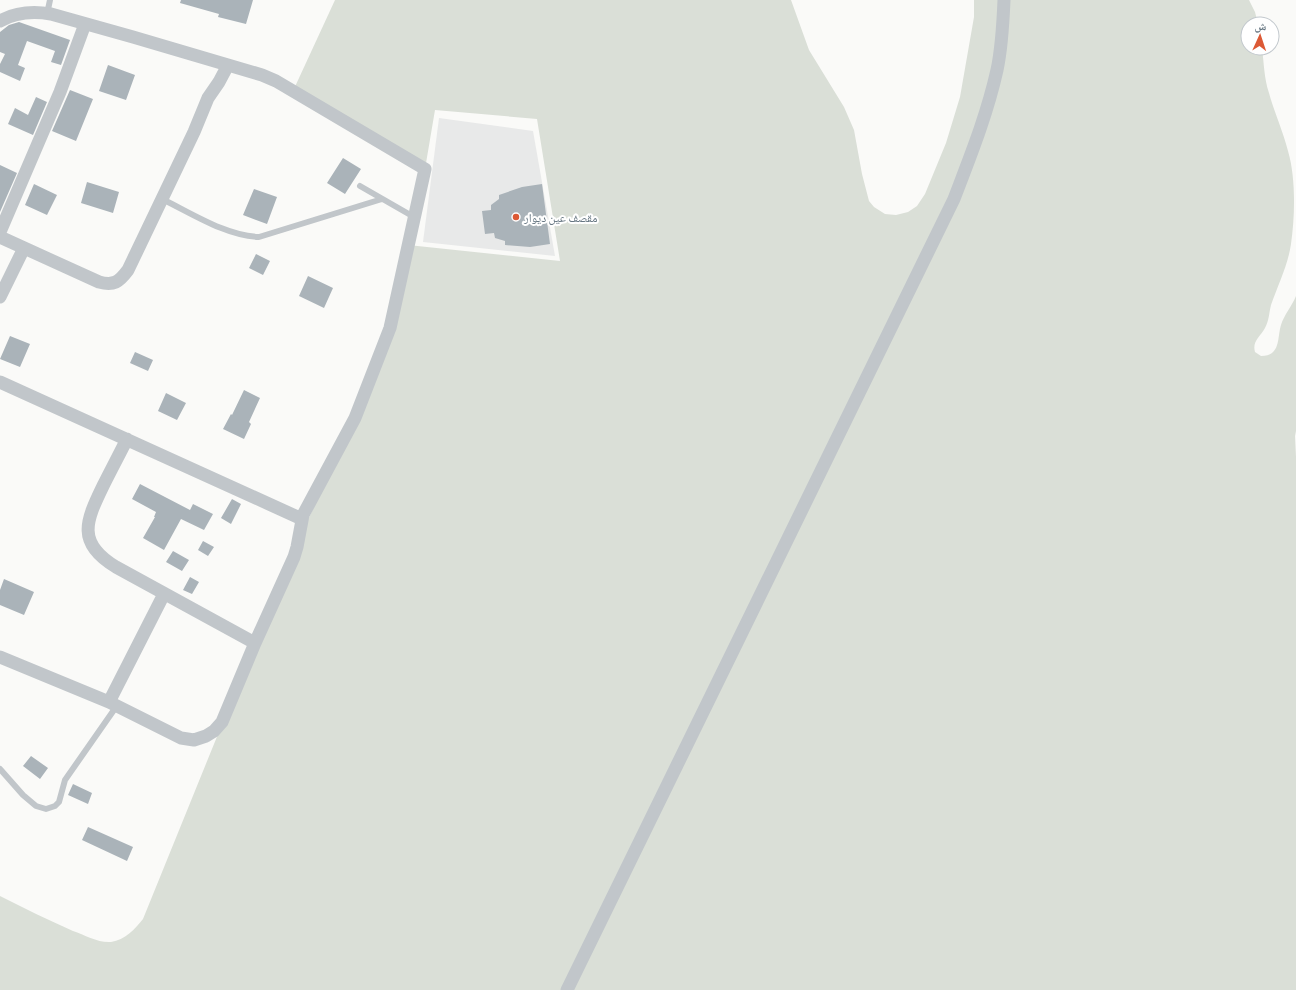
<svg xmlns="http://www.w3.org/2000/svg" width="1296" height="990" font-family="Commissioner,'Noto Naskh Arabic',sans-serif">
  <style>
    .built { fill: #e8e9e9 }
    .green { fill: #dadfd7 }
    .building { fill: #aab3b9 }
    .lines { fill: none; stroke-linecap: round; stroke-linejoin: round }
    .lane { stroke: #c1c6ca; stroke-width: 6 }
    .street { stroke: #c1c6ca; stroke-width: 13 }
    .poi-dot { fill: #dc5935; stroke: #fff; stroke-width: 1.5 }
    .labels { text-anchor: middle; dominant-baseline: central; stroke-width: 4; stroke-linejoin: round; paint-order: stroke }
    .poi-label { font-size: 12px; fill: #667682; stroke: #fff; text-anchor: start }
  </style>
  <rect width="100%" height="100%" fill="#fafaf8"/>
  <path class="built" d="M439,118L533,131L555,256L423,242Z"/>
  <path class="green" d="M335,0H791L809,50L844,107L854,130L862,174L869,201L874,207L885,214L896,215L908,212L917,206L925,194L946,143L960,97L974,17V0H1249L1255,12L1258,24H1248V48H1262C1264,63 1264,78 1269,93C1274,112 1283,131 1288,151C1296,178 1295,216 1291,244C1288,265 1278,285 1271,305C1269,313 1269,321 1265,328C1260,337 1252,341 1255,352L1261,356C1281,356 1277,338 1281,325C1284,315 1292,306 1296,296V431L1295,436L1296,457V990H0V896C24,908 48,920 73,931C85,935 98,943 111,942C125,940 135,929 143,919L255,643L299,539L360,408L408,245L560,261L537,119L435,110L425,169L293,91Z"/>
  <path class="building" d="M181,0H253L246,24L218,17L219,14L180,3Z
    M19,22L70,40L61,65L51,62L55,51L27,41L18,65L25,68L20,81L0,72V64L5,54L0,52V32L9,25Z
    M108,65L135,75L126,100L99,91Z
    M70,90L93,99L76,141L52,131Z
    M36,97L47,102L33,135L8,124L15,108L28,115Z
    M343,158L361,169L345,194L327,183Z
    M0,165L17,173L0,212Z
    M87,182L119,192L113,213L81,203Z
    M34,184L57,195L47,215L25,205Z
    M542,184L550,244L530,247L505,245V241L495,238L494,233L485,234L482,211L491,210V205L499,199V195L522,187Z
    M254,189L277,197L267,224L243,215Z
    M256,254L270,261L263,275L249,268Z
    M308,276L333,288L324,308L299,296Z
    M10,336L30,344L20,367L0,359Z
    M135,352L153,360L148,371L130,363Z
    M244,390L260,398L249,422L251,424L244,439L223,429L231,414L232,415Z
    M166,393L186,403L177,420L158,411Z
    M140,484L190,510L193,504L213,514L204,530L181,519L164,550L143,538L155,517H154L156,512L132,499Z
    M232,499L241,504L231,524L221,518Z
    M203,541L214,547L208,556L198,550Z
    M173,551L189,560L182,571L166,562Z
    M190,577L199,582L192,594L183,590Z
    M4,579L34,592L24,615L0,605V590Z
    M31,756L48,768L40,779L23,766Z
    M73,784L92,793L88,804L68,795Z
    M88,827L133,847L127,861L82,840Z"/>
  <g class="lines">
    <path class="lane" d="M47,14L50,0
      M360,186L414,217
      M162,199C191,213 226,236 259,237L382,199
      M0,769L23,795L36,806L46,809L55,806L59,802L65,780L116,707"/>
    <path class="street" d="M0,21C16,12 33,11 51,14L133,37L262,75L276,81L425,169L390,328L355,418L303,515L297,547L294,557L255,643L222,722L214,731L206,736L194,740L181,738L109,702L0,657
      M0,232L60,92L85,24
      M0,237L99,282C114,286 119,282 128,270L194,132L208,98L219,82L228,65
      M0,297L24,248
      M0,382L302,519
      M127,439C119,455 111,470 103,486C86,521 76,543 116,567L255,643
      M109,702L164,594
      M567,990L954,199C970,157 987,115 997,70C1002,47 1003,24 1004,0"/>
  </g>
  <circle class="poi-dot" cx="516" cy="217" r="4"/>
  <g class="labels">
    <g class="poi-label">
      <text x="524" y="217">مقصف عين ديوار</text>
    </g>
  </g>
  <g transform="translate(1260 36) rotate(3)"><circle r="19" fill="#ffffff" stroke="#c2c8cd"/>
  <path d="M0-3L7 15L0 10L-7 15Z" fill="#dc5935"/>
  <text y="-6" font-size="11" font-weight="bold" text-anchor="middle" fill="#667682">ش</text>
  </g>
</svg>
